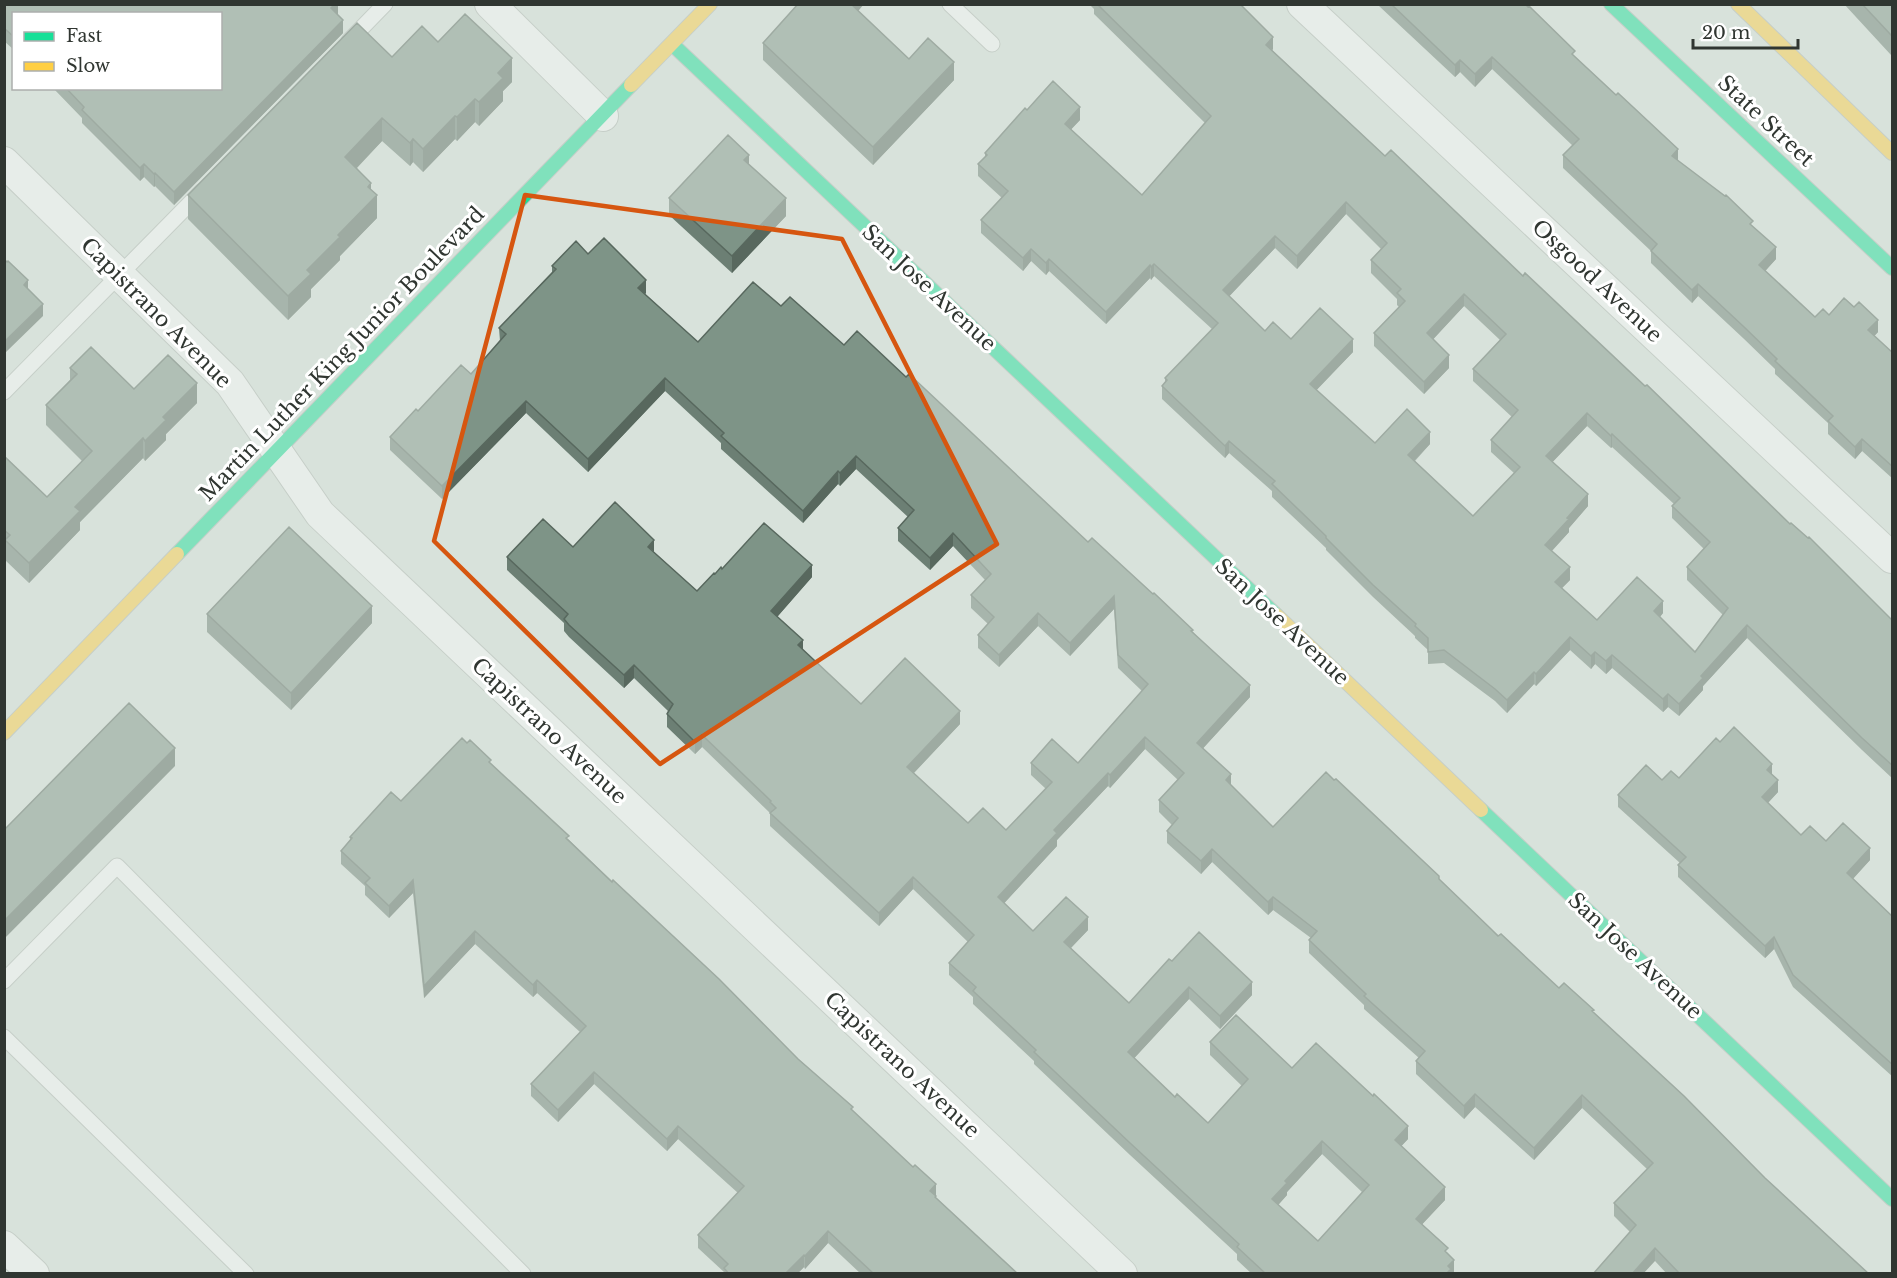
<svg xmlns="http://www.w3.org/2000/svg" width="1897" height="1278" font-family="'Libre Baskerville',serif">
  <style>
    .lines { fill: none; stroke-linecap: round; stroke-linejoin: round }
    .lane-casing { stroke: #afb7b2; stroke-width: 17 }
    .street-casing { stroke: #afb7b2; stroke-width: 32 }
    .fast-casing { stroke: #afb7b2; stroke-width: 16 }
    .slow-casing { stroke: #afb7b2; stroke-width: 16 }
    .lane { stroke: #f9fbfa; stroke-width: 15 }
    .street { stroke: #f9fbfa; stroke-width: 30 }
    .fast { stroke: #16e098; stroke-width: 14 }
    .slow { stroke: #ffcf43; stroke-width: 14 }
    .wall { fill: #6c7f74; fill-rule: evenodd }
    .shaded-wall { fill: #58685e }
    .building { fill: #7e9487; stroke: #58685e; stroke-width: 1.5; fill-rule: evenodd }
    .marked { fill: none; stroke: #d65610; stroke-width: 4.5; stroke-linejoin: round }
    .labels { text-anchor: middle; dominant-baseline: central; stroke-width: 6; stroke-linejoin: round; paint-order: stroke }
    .street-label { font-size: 21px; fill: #303631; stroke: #fff }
  </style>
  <rect width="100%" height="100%" fill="#d8e2db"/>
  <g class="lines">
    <defs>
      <path id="lane" d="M950,4L992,44
        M349,41L385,4
        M4,392L202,191
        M4,981L117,866L523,1274
        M4,1037L246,1274"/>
      <path id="street" d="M490,4L603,116
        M1302,4L1892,558
        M4,162L230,383L320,514L1122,1274
        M4,1246L34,1274"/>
      <path id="fast" d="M1611,4L1892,268
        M672,44L1276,615
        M177,554L631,85
        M1481,810L1892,1199"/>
      <path id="slow" d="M1738,4L1892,153
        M631,85L710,4
        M1276,615L1481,810
        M4,733L177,554"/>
    </defs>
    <use href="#lane" class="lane-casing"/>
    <use href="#street" class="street-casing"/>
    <use href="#fast" class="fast-casing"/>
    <use href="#slow" class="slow-casing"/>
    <use href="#lane" class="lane"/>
    <use href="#street" class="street"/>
    <use href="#fast" class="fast"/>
    <use href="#slow" class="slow"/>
  </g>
  <path class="wall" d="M4,4H338L337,15L343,33L174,205L155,186L154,187L144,177L140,181L82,123V118L53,88H220L14,14V50L4,41Z
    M1089,4H1240L1273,49L1272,50L1385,156L1523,276L1790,524L1893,621V779L1862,750L1747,638L1703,686V690L1679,716L1668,707L1663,712L1612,668L1606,674L1595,664L1591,669L1570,650L1536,686L1534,684L1507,713L1495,701L1444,663L1428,664V650L1415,638V636L1373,597L1326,550V548L1272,497V491L1229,453L1225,458L1162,399V386L1165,383V378L1212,329L1154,276L1151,280L1150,278L1106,324L1049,271L1046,275L1031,261L1023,271L981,233V220L1002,198L978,176V164L985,157V153L1027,110L1080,120L1071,129L1142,195L1205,123L1094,14V9ZM1346,214L1381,249L1371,260V273L1397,299V305L1399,307L1374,333V346L1424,394L1449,368L1433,339L1464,306L1500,340L1473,369V381L1512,417L1491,440V452L1514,473L1473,516L1415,461L1430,444L1375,443L1316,390L1353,352L1291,339L1265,331L1229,296L1275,248L1297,269ZM1587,426L1611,448L1612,447L1674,504L1672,506V518L1704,549L1687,567V580L1723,615L1695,652L1660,617L1663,613L1597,620L1562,588L1570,580L1552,551L1569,532V528L1588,506L1552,462Z
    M1379,4H1525L1575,57L1678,161L1753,227L1776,259L1765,271L1815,317L1829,315L1878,332L1874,336L1893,353V479L1862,451L1855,459L1828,434V423L1775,374V369L1743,338L1698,296L1692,303L1651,263V251L1563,168V155L1573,146L1492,69L1475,87L1460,72L1455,77L1379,6Z
    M1844,4H1893V53L1891,55Z
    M858,11L909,59L954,80L873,165L763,60V43Z
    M438,42L512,82L503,91V101L479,126L475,122L457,141L455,139L423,172L413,162L410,166L382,141L357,168L371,190L377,218L340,256V260L311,289V297L288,320L188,219V195L392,57Z
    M749,164L786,216L732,273L669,215V198Z
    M588,254L646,293L645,294L698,342L781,306L844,345L1088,542L1193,632L1250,697L1203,748L1231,785L1273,827L1439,879L1490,928L1559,988L1594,1013L1765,1178L1869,1274H1667L1655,1261L1630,1232L1614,1216V1203L1647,1169L1582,1108L1534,1160L1475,1107L1464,1119L1416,1074V1061L1419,1058L1364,1009V1005L1309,953V940L1311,938L1273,910L1268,915L1212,862L1201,874L1167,843V831L1172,825L1159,812V800L1178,780L1145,749L1110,788L1108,786L1057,840V846L1004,903L1033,931L1088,930L1071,948L1129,1003L1172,961L1252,995L1220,1029L1189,999L1134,1058L1175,1097L1208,1123L1242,1086L1210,1055V1042L1292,1068L1408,1139L1401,1146L1445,1200L1422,1224L1448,1254L1454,1274H1252L1237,1260V1254L1130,1155L1034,1064V1061L973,1004V997L949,975V963L968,942L913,889L879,926L770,826V813L702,747L695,754L667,727V714L668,711L634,678L624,688L569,637L564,631V623L507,570V557L573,547L654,552L697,591L715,574L722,569L812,577L777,617L803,650L861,704L960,724L914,773L968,823L1006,830L1046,789L1031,775V763H1078L1142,691L1118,668L1114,609L1070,656L1038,626L999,667L978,648V635L988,624L971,608V595L985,580L953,546L930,570L898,541V528L908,517L856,469L840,486L838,484L803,523L721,449V443L665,391L588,472L526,413L442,499L390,450V437L418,411L471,374L500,341L499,328L552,272V266ZM1322,1154L1362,1192L1318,1241L1278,1205L1287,1195V1192Z
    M70,368L134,389L197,403L166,434V440L145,461L143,458L80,522V530L29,583L5,560V551L4,550V456L47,497L82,461L46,425V405L70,380Z
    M207,614L372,623L291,710L207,632Z
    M467,743L491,764L569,840L853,1111L936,1196V1198L1018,1274H861L828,1243L805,1269L804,1267L797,1274H724V1272L698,1248V1235L738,1193L678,1139L667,1151L594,1084L558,1122L531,1096V1084L580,1032L537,993L533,997L475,944L424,998L413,893L389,918L365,895V886L341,864V851L350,840V837L401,801Z
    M1772,774L1778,792L1768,803L1801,835L1826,841L1870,860L1853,879L1893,917V1077L1793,987L1774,949L1765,958L1678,877V865L1680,863L1618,807V795L1662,780L1679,778Z"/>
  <path class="shaded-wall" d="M333,4H338V14L331,21V8Z
    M850,4H864L850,21Z
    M343,20V33L174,205V192Z
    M1893,34V53L1891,55V35Z
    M1273,37V49L1266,57V45Z
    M1492,57V69L1475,87V74Z
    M512,58V82L503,91V101L479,126V102L498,73Z
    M1460,60V72L1455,77V65Z
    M954,62V80L873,165V147Z
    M475,99V122L457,141V117Z
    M1080,107V120L1065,136V124Z
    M455,116V139L423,172V149Z
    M382,118V141L345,180V157Z
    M413,139V162L410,166V143Z
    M1678,149V162L1672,156Z
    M749,155V172L744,160Z
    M144,164V177L140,181V168Z
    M155,173V186L154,187V174Z
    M371,183V201L377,195V218L340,256V260L311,289V297L288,320V296L307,270L338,235L368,187Z
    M786,198V216L732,273V256Z
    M1346,202V214L1297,269V256Z
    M1275,236V248L1223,303V290Z
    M1776,247V259L1759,278V265Z
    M1031,249V261L1023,271V258Z
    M1049,259V271L1046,275V263Z
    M1154,264V276L1151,280V267Z
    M1150,265V278L1106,324V312Z
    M28,280V292L24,285Z
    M646,280V293L638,301V288Z
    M1698,284V296L1692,303V290Z
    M1464,294V306L1427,346V333Z
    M43,304V316L4,354V342Z
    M1878,320V332L1868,343V330Z
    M1353,339V352L1310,397V384Z
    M1449,355V368L1424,394V382Z
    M665,378V391L588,472V459Z
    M197,383V403L166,434V440L145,461V441L163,417Z
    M526,401V413L442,499V486Z
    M1587,413V426L1546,469V456Z
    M1430,432V444L1408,467V455Z
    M1612,434V447L1611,448V436Z
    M143,438V458L80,522V530L29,583V563L75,507Z
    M1862,439V451L1855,459V447Z
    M1229,441V453L1225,458V446Z
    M856,456V469L840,486V473Z
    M838,471V484L803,523V511Z
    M1588,494V506L1569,528V532L1545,558V545L1567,518Z
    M953,533V546L930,570V558Z
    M654,540V552L648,547Z
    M812,565V577L771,624V611Z
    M1570,567V580L1555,595V582Z
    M1114,596V609L1070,656V643Z
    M1663,601V613L1654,624V611Z
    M372,606V623L291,710V693Z
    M1038,613V626L999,667V655Z
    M1747,625V638L1703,686V690L1679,716V704L1701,676Z
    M1570,637V650L1536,686V674Z
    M803,640V653L798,645Z
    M1595,652V664L1591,669V656Z
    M1612,655V668L1606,674V661Z
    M634,665V678L624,688V675Z
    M1534,672V684L1507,713V700Z
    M1250,685V697L1197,755V743Z
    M1668,694V707L1663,712V699Z
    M960,711V724L907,780V767Z
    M702,735V747L695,754V742Z
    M1145,737V749L1110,788V775Z
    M175,748V766L4,939V921Z
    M1772,764V776L1767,770Z
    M1108,773V786L1057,840V846L998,910V897L1054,830Z
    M1231,774V787L1226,780Z
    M1778,780V792L1762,809V797Z
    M1870,848V860L1847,885V873Z
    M1212,849V862L1201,874V861Z
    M913,877V889L879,926V913Z
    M413,880V893L389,918V906Z
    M1273,897V910L1268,915V902Z
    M1088,917V930L1064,955V942Z
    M475,931V944L424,998V986Z
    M1774,937V949L1765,958V946Z
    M537,980V993L533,997V985Z
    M1252,982V995L1220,1029V1016Z
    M1189,987V999L1128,1065V1052Z
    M594,1072V1084L558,1122V1110Z
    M1475,1094V1107L1464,1119V1106Z
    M1582,1095V1108L1534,1160V1148Z
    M678,1126V1139L667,1151V1139Z
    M1408,1126V1139L1395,1153V1140Z
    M1322,1141V1154L1287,1192V1195L1272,1212V1199L1285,1181Z
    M936,1184V1209L930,1191Z
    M1445,1187V1200L1416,1231V1219Z
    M828,1231V1243L805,1269V1256Z
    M1655,1248V1261L1643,1274H1632Z
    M804,1255V1267L797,1274H785Z
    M1454,1260V1273L1446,1274L1448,1266Z"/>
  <path class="building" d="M4,4H335L331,8L343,20L174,192L155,173L154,174L144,164L140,168L82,110L84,107L66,88H220V14H14V37L4,28Z
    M798,4H851L909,59L928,38L954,62L873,147L763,43Z
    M1097,4H1240L1273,37L1266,45L1385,156L1391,150L1523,276L1525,273L1645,386L1647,385L1790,524L1791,523L1808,538L1809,537L1893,621V766L1862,738L1747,625L1701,676L1703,678L1679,704L1668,694L1663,699L1612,655L1606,661L1595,652L1591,656L1570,637L1536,674L1534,672L1507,700L1495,689L1444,650L1428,652V638L1415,626L1416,624L1373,585L1326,538V536L1272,484L1275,481L1229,441L1225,446L1162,386L1167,380L1165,378L1218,323L1154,264L1151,267L1150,265L1106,312L1049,259L1046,263L1031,249L1023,258L981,220L1008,191L978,164L987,155L985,153L1025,108L1027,110L1053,81L1080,107L1065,124L1142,195L1211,116ZM1346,202L1387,243L1371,260L1401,289L1397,293L1405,301L1374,333L1424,382L1449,355L1427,333L1464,294L1506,334L1473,369L1518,410L1491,440L1520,467L1473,516L1408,455L1430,432L1407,409L1375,443L1310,384L1353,339L1320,308L1291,339L1273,322L1265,331L1223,290L1275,236L1297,256ZM1587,413L1611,436L1612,434L1680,498L1672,506L1710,542L1687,567L1728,608L1695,652L1654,611L1663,601L1637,577L1597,620L1555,582L1570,567L1545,545L1569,519L1567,518L1588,494L1546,456Z
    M1391,4H1525L1528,7L1529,6L1575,51L1572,54L1616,95L1618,93L1678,149L1672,156L1725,196L1726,195L1753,221L1750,224L1776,247L1759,265L1815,317L1823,309L1829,315L1844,298L1854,307L1859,302L1878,320L1868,330L1893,353V467L1862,439L1855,447L1828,421L1833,416L1775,361L1777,359L1743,326L1698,284L1692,290L1651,251L1657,244L1563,155L1579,139L1492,57L1475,74L1460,60L1455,65Z
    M1862,4H1893V34L1891,35Z
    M465,14L512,58L498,73L503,78L479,102L475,99L457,117L455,116L423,149L413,139L410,143L382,118L345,157L371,183L368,187L377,195L338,235L340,237L307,270L311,274L288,296L188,195L357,23L392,57L422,26L438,42Z
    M728,135L749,155L744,160L786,198L732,256L669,198Z
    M604,238L646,280L638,288L698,342L753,282L781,306L790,297L844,345L857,331L906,377L909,374L1088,542L1092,538L1153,594L1154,593L1193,630L1191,631L1250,685L1197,743L1231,774L1226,780L1273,827L1326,772L1334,780L1336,779L1439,876V879L1490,928L1498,936L1501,934L1559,988L1564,983L1594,1010L1592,1011L1684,1096L1765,1178L1869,1274H1680L1655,1248L1632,1274H1593L1636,1225L1614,1203L1653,1163L1582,1095L1534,1148L1475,1094L1464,1106L1416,1061L1425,1051L1364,996L1366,994L1309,940L1317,931L1273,897L1268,902L1212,849L1201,861L1167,831L1178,818L1159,800L1184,773L1145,737L1110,775L1108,773L1054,830L1057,833L998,897L1033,931L1066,897L1088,917L1064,942L1129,1003L1169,959L1172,961L1199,932L1252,982L1220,1016L1189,987L1128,1052L1175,1097L1177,1094L1208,1123L1248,1079L1210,1042L1236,1015L1292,1068L1316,1043L1373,1096L1374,1094L1408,1126L1395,1140L1445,1187L1416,1219L1448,1248L1445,1251L1454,1260L1448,1266L1451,1269L1446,1274H1266L1237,1247L1239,1244L1130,1143L1034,1052L1036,1050L973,991L976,987L949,963L974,935L913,877L879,913L770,813L776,808L770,802L771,801L702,735L695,742L667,714L673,704L634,665L624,675L569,625L564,619L568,614L507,557L543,519L573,547L615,502L654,540L648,547L697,591L714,573L715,574L721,567L722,569L764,523L812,565L771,611L803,640L798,645L861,704L905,658L960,711L907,767L968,823L983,808L1006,830L1052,782L1031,763L1052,739L1078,763L1148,684L1118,655L1114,596L1070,643L1038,613L999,655L978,635L994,617L971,595L991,574L953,533L930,558L898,528L914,510L856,456L840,473L838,471L803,511L721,436L724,433L665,378L588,459L526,401L442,486L390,437L416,409L418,411L461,365L471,374L506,334L499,328L556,269L552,266L576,241L588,254ZM1322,1141L1369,1185L1318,1241L1272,1199L1287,1183L1285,1181Z
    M4,259L7,262L8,261L28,280L24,285L43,304L4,342Z
    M91,347L134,389L168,355L197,383L163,417L166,420L145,441L143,438L75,507L80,511L29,563L5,540L10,535L4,530V456L47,497L92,451L46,405L77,374L70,368Z
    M289,527L372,606L291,693L207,614Z
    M129,703L175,748L4,921V830Z
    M1734,727L1772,764L1767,770L1778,780L1762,797L1801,835L1810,826L1826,841L1843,823L1870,848L1847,873L1893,917V1065L1793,975L1774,937L1765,946L1678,865L1686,857L1618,795L1646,765L1662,780L1671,771L1679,778L1716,738L1720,742Z
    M462,738L467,743L470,740L491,760L489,762L569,836L566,838L612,882L613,880L719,979L798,1059L853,1107L851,1109L913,1167L915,1165L936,1184L930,1191L936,1196L935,1197L1018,1274H874L828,1231L805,1256L804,1255L785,1274H729L724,1268L728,1264L698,1235L744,1186L678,1126L667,1139L594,1072L558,1110L531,1084L586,1026L537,980L533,985L475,931L424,986L413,880L389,906L365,883L370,878L341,851L352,838L350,837L391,792L401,801Z"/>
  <path d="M0 0H1897V1278H0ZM525,195L842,239L997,544L660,764L434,541Z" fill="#d8e2db" fill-opacity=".55" fill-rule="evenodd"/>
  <path class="marked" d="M525,195L842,239L997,544L660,764L434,541Z"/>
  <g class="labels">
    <g class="street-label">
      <text transform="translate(1766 121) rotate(43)">State Street</text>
      <text transform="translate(1597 281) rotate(43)">Osgood Avenue</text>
      <text transform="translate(929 288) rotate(43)">San Jose Avenue</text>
      <text transform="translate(156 313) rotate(45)">Capistrano Avenue</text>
      <text transform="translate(342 354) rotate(-46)">Martin Luther King Junior Boulevard</text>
      <text transform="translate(1282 622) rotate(43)">San Jose Avenue</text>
      <text transform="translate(549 731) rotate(43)">Capistrano Avenue</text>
      <text transform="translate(1635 956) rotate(43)">San Jose Avenue</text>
      <text transform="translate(902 1065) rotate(43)">Capistrano Avenue</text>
    </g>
  </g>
  <rect width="1897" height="1278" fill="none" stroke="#303631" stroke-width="12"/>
  <rect x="12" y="12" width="210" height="78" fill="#ffffff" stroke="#acafad" stroke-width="1.5"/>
  <rect x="24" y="32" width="30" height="9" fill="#16e098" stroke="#acafad" stroke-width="1.5"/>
  <text x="66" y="42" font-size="18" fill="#303631">Fast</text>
  <rect x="24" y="62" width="30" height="9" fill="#ffcf43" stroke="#acafad" stroke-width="1.5"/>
  <text x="66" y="72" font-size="18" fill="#303631">Slow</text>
  <path d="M1693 39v9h105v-9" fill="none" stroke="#303631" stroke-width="3"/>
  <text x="1702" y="39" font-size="18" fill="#303631" stroke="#ffffff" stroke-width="4.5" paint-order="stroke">20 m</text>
</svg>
